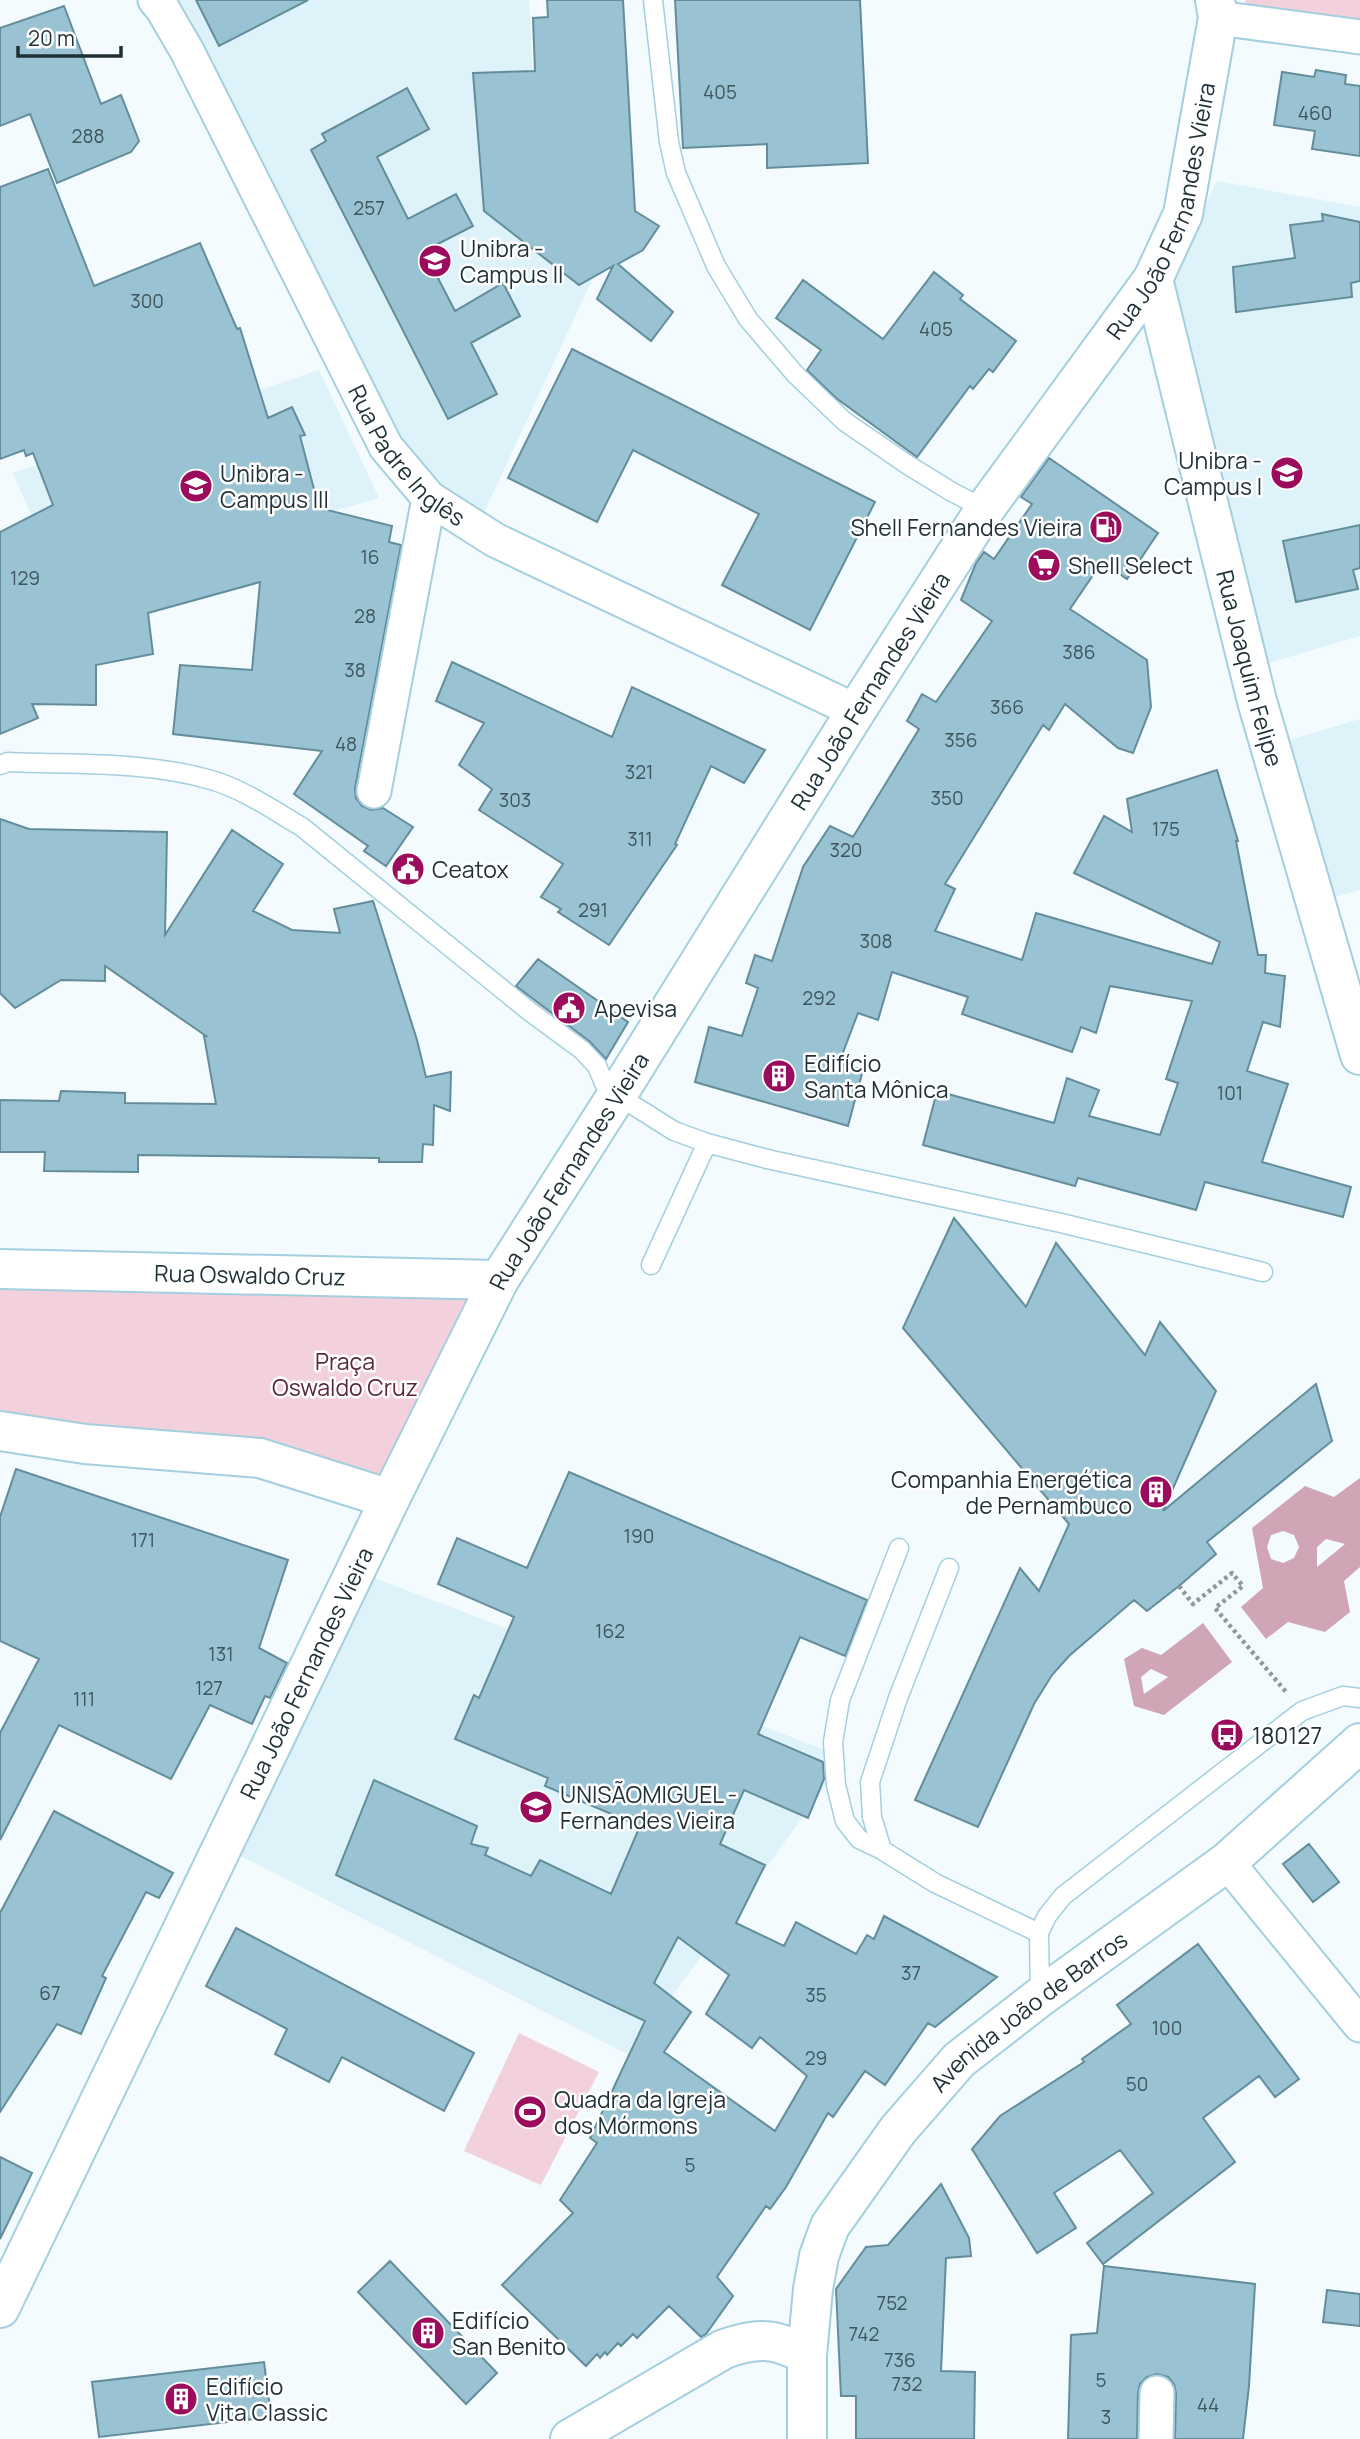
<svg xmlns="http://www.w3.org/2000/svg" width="1360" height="2439" font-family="Manrope,sans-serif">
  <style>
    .built { fill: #ddf2f9 }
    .green { fill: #f2d0dc }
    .water { fill: #d0a5b5; fill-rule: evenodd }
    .building { fill: #99c3d2; stroke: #648d9b; stroke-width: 2; fill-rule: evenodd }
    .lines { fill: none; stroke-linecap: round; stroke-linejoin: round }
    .lane-casing { stroke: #a4cfde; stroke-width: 21 }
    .street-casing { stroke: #a4cfde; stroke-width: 37 }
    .secondary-casing { stroke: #a4cfde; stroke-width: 42 }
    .path { stroke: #8c999d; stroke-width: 4.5; stroke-dasharray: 3.5 3.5; stroke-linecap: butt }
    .lane { stroke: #fff; stroke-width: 18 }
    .street { stroke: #fff; stroke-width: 33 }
    .secondary { stroke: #fff; stroke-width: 38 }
    .labels { text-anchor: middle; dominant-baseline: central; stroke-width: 5; stroke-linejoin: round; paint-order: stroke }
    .number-label { font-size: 19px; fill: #3e555d }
    .street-label { font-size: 23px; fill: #1f3036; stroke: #fff }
    .poi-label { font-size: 23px; fill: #1f3036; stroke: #fff; text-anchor: start }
    .park-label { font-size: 23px; fill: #5c273e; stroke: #fff }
  </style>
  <rect width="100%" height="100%" fill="#f3fbfe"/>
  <path class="built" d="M170,0H529L541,242L592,280L482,517L435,489L409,458Z
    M1217,181L1360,207V636L1269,663L1168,310L1175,270Z
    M319,370L379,498L64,590L13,473Z
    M1360,719V890L1335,897L1290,740Z
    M372,1577L846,1758L629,2055L239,1855Z"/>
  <path class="green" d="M1245,0H1360V23L1247,13Z
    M0,1280L459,1292L470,1306L380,1477L285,1445L254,1437L115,1430L0,1413Z
    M519,2033L599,2072L541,2185L464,2151Z"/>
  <path class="water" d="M1360,1478V1567L1344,1581L1350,1612L1325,1632L1288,1622L1266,1639L1241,1607L1263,1588L1252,1528L1305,1486L1334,1497ZM1283,1531L1294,1535L1299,1547L1294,1558L1283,1563L1271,1559L1267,1547L1271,1535ZM1326,1539L1345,1544L1317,1567V1547Z
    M1203,1623L1232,1662L1164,1715L1134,1706L1124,1659L1142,1648L1161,1655ZM1151,1669L1168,1677L1144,1694L1141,1677Z"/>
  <path class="building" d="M196,0H308L219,46Z
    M547,0H623L635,211L659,226L643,250L618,264L673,312L651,341L597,299L613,266L579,285L484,211L473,73L535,71L533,18L548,17Z
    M675,0H860L868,163L767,168V144L683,148Z
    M64,6L101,104L121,95L139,141L131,152L57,183L30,114L0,126V28Z
    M1316,70L1346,75L1345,84L1360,86V156L1312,149L1315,131L1274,125L1282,72L1314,77Z
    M407,88L429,129L377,157L408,219L456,194L473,226L424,251L455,311L503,283L520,316L471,343L497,394L448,419L311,150L326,141L322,134Z
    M48,169L94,286L200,243L237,329L240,328L268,418L292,407L305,435L300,436L319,508L392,526L389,542L401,545L355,788L356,798L362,806L371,810L383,808L413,827L386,866L364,851L368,846L294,794L322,751L173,734L180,665L252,670L260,582L148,613L153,654L96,665V705L32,704L38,718L0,734V532L53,505L33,453L26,456L24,450L0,459V187Z
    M1322,214L1360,222V281L1351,283L1352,297L1236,312L1233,267L1295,258L1290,225L1323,221Z
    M934,272L963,295L960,299L1016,341L993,372L989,369L973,389L970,386L917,457L836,398L807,370L821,350L776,318L803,280L883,339Z
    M572,349L875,502L810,630L722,585L759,514L633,450L597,522L508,478Z
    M1049,458L1158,533L1127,579L1102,562L1070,609L1147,660L1151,707L1133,753L1118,748L1065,704L1049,730L1043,725L945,884L955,889L935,931L1022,960L1036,913L1212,964L1220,942L1074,873L1104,816L1132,832L1127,799L1217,770L1238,841H1236L1258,955H1266L1265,973L1285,976L1280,1027L1263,1022L1247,1071L1288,1084L1262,1162L1351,1187L1343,1217L1205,1182L1196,1210L1078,1178L1075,1186L923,1145L937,1091L1054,1123L1067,1078L1099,1090L1089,1116L1160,1135L1178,1083L1166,1079L1192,1001L1110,986L1096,1033L1081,1027L1072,1052L962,1014L968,997L892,972L878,1020L858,1013L839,1063L863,1070L848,1126L695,1082L709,1027L742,1036L758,988L746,983L755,955L772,961L803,867L830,826L853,837L919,729L907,721L922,694L936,702L992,621L961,600L976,563L984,552L994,559L1032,504L1021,497Z
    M1360,525V568L1353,570L1358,589L1296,602L1283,541Z
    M452,662L612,737L632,687L765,750L744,783L711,766L675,844L677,845L609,945L558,912L561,909L541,897L563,864L479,810L492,789L459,765L484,723L436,701Z
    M0,819L29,829L167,832L165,935L232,830L283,864L253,911L292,930L340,933L334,909L373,901L417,1040L426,1077L451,1072L450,1111L434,1105L433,1145L423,1144L422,1162H379V1158L138,1155V1172L44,1171L45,1152H0V1100L59,1101L61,1091L125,1093V1103L216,1104L204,1036H206L105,966V981L61,980L15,1008L0,993Z
    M538,959L628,1022L606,1059L589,1041L516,986Z
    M954,1218L1026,1307L1056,1243L1145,1355L1160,1322L1216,1391L1163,1511L1316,1384L1332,1441L1207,1542L1216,1554L1179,1586L1147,1611L1134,1600L1069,1656L1052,1675L1034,1704L978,1827L915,1800L1020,1568L1039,1591L1069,1524L903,1328Z
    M16,1469L288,1560L259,1648L287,1663L270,1698L265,1696L252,1724L210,1705L171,1779L59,1725L0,1840V1733L39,1659L0,1641V1517Z
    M569,1472L867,1600L845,1656L800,1637L758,1734L823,1762L824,1779L808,1818L744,1790L720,1844L765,1865L736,1923L784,1946L796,1922L856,1954L867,1935L874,1939L884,1916L997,1977L935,2027L928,2023L885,2085L865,2071L833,2117L828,2113L786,2187L770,2209L766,2206L717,2277L733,2296L706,2334L701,2337L669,2306L637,2338L633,2334L621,2346L618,2343L607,2355L605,2352L600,2358L597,2354L586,2366L502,2285L573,2213L560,2200L597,2143L590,2138L645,2021L336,1875L374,1780L477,1826L471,1844L488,1848L485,1855L531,1876L540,1860L611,1894L640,1826L545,1786L548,1778L455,1739L474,1695L479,1698L514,1617L438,1584L457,1538L527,1568ZM678,1937L729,1975L706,2014L752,2048L760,2037L807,2076L775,2131L664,2052L691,2012L654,1983Z
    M54,1811L173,1873L159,1898L146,1892L102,1976L106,1978L81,2034L57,2024L0,2112V1913Z
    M1309,1844L1339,1882L1313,1902L1283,1864Z
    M236,1928L474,2053L444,2111L342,2057L329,2082L275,2054L287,2029L206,1986Z
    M1198,1944L1299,2079L1275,2097L1259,2076L1203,2118L1235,2162L1103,2264L1087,2243L1153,2193L1120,2150L1054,2193L1076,2228L1037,2253L972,2149L1000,2116L1084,2062L1082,2059L1131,2024L1117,2005Z
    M0,2157L32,2173L0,2239Z
    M941,2184L969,2238L971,2256L946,2258L941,2371L975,2372L974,2439H856V2396H841L836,2289L866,2247L888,2245Z
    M390,2261L497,2373L466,2404L358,2292Z
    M1104,2266L1255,2284L1249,2386L1243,2439H1175L1176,2393L1174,2384L1168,2377L1157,2374L1147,2377L1140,2384L1138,2393L1137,2439H1068L1071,2335L1097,2333Z
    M1327,2290L1360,2294V2326L1323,2322Z
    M264,2362L271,2417L99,2437L92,2382Z"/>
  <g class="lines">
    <defs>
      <path id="lane" d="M653,0L669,142L676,173L716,266L748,319L795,374L844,421L908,465L952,492L985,509
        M0,765L8,762C75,765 146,761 211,780C243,789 273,810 302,827L529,1011L582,1050L597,1066L604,1083L617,1095L674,1131L707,1143L767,1159L1061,1223L1263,1272
        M651,1265L707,1143
        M899,1548L840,1700L833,1742L836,1785L845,1821L859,1839L882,1850L935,1883L1039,1933
        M882,1850L872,1817L870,1782L898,1698L949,1568
        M1040,1997L1039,1933L1047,1916L1063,1896L1302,1711L1343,1696L1360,1698"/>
      <g id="street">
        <path id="s1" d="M155,0L162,8L187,51L386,447L429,498L495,540L856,711"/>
        <path d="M1218,18L1360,37"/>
        <path d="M374,791L429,498"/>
        <path d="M1227,1862L1360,2025"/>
        <path d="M1156,2439L1157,2393"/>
      </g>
      <g id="secondary">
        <path id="s2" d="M1153,279L1257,701L1360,1055"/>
        <path id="s3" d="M0,1269L499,1280"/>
        <path d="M0,1431L85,1444L260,1458L390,1499"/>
        <path id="s4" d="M0,2308L390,1499L499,1280L617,1095L856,711L985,509L1153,279L1183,214L1218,18L1215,0"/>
        <path d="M570,2439L724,2349C758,2337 775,2338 807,2355"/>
        <path id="s5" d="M807,2439V2355L813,2289L819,2256L830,2226L898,2130L959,2060L1040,1997L1227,1862L1360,1743"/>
      </g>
    </defs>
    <use href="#lane" class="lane-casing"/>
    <use href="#street" class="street-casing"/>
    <use href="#secondary" class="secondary-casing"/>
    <path class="path" d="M1179,1586L1193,1604L1232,1573L1243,1586L1215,1608L1287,1693"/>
    <use href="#lane" class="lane"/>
    <use href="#street" class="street"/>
    <use href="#secondary" class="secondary"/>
  </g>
  <defs>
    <symbol id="university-disc" viewBox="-11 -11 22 22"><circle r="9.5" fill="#9b0d5c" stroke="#fff"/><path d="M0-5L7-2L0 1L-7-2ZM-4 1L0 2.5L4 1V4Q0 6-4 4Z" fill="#fff"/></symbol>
    <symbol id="fuel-disc" viewBox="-11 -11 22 22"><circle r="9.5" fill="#9b0d5c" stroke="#fff"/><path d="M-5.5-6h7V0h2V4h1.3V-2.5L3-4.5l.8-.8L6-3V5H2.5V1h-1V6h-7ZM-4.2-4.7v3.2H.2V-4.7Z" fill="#fff"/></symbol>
    <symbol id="supermarket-disc" viewBox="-11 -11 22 22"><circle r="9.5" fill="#9b0d5c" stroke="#fff"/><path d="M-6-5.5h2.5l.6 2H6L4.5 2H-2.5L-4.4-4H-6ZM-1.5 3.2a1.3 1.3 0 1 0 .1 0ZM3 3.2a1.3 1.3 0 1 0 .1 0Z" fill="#fff"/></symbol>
    <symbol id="civic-disc" viewBox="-11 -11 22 22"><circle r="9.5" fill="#9b0d5c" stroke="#fff"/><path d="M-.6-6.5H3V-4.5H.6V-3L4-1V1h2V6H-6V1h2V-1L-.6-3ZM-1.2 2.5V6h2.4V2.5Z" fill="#fff"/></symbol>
    <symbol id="building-disc" viewBox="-11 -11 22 22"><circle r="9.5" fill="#9b0d5c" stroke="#fff"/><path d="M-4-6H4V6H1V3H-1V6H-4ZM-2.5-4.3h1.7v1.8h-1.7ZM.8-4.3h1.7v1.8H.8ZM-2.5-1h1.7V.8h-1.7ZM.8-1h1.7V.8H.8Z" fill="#fff"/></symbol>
    <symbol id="bus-disc" viewBox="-11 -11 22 22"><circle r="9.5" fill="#9b0d5c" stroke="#fff"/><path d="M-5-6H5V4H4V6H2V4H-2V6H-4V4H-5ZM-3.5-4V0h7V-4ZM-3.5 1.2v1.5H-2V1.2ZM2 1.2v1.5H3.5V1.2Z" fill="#fff"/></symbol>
    <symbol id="stadium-disc" viewBox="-11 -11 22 22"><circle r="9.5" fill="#9b0d5c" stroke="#fff"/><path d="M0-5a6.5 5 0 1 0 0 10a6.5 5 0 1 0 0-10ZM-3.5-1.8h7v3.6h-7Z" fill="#fff"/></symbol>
  </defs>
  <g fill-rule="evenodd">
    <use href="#university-disc" x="416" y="242" width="38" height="38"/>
    <use href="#university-disc" x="1268" y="454" width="38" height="38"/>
    <use href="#university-disc" x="177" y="467" width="38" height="38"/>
    <use href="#fuel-disc" x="1087" y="508" width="38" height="38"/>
    <use href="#supermarket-disc" x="1025" y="546" width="38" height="38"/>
    <use href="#civic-disc" x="389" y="850" width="38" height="38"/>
    <use href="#civic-disc" x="550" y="989" width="38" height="38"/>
    <use href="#building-disc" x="760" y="1057" width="38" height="38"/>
    <use href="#building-disc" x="1137" y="1473" width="38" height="38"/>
    <use href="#bus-disc" x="1208" y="1716" width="38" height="38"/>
    <use href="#university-disc" x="517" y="1788" width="38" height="38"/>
    <use href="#stadium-disc" x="511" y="2093" width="38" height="38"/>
    <use href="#building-disc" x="409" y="2314" width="38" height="38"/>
    <use href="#building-disc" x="162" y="2380" width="38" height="38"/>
  </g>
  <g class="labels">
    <g class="number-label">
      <text x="720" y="92">405</text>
      <text x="1315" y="113">460</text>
      <text x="88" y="136">288</text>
      <text x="369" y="208">257</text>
      <text x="147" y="301">300</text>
      <text x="936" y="329">405</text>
      <text x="370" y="557">16</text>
      <text x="25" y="578">129</text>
      <text x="365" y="616">28</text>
      <text x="1079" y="652">386</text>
      <text x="355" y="670">38</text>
      <text x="1007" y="707">366</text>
      <text x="961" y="740">356</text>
      <text x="346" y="744">48</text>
      <text x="639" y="772">321</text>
      <text x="947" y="798">350</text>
      <text x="515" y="800">303</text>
      <text x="1166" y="829">175</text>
      <text x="640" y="839">311</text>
      <text x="846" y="850">320</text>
      <text x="593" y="910">291</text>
      <text x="876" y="941">308</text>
      <text x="819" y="998">292</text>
      <text x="1230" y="1093">101</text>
      <text x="639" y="1536">190</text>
      <text x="143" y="1540">171</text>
      <text x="610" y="1631">162</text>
      <text x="221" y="1654">131</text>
      <text x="209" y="1688">127</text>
      <text x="84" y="1699">111</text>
      <text x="911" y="1973">37</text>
      <text x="50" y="1993">67</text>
      <text x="816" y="1995">35</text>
      <text x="1167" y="2028">100</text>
      <text x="816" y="2058">29</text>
      <text x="1137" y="2084">50</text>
      <text x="690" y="2165">5</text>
      <text x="892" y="2303">752</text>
      <text x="864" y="2334">742</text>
      <text x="900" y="2360">736</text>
      <text x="1101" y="2380">5</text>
      <text x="907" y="2384">732</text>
      <text x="1208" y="2405">44</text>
      <text x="1106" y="2417">3</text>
    </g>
    <g class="street-label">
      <text stroke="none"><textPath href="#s4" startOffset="2406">Rua João Fernandes Vieira</textPath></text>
      <text stroke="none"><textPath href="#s1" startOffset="523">Rua Padre Inglês</textPath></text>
      <text stroke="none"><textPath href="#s2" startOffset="401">Rua Joaquim Felipe</textPath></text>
      <text stroke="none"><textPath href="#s4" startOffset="1839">Rua João Fernandes Vieira</textPath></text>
      <text stroke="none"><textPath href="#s4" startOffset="1272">Rua João Fernandes Vieira</textPath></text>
      <text stroke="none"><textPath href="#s3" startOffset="250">Rua Oswaldo Cruz</textPath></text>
      <text stroke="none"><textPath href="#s4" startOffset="705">Rua João Fernandes Vieira</textPath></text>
      <text stroke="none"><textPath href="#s5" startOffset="511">Avenida João de Barros</textPath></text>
    </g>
    <g class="poi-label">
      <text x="460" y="248">Unibra -<tspan x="460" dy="26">Campus II</tspan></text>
      <text x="1262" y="460" text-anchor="end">Unibra -<tspan x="1262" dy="26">Campus I</tspan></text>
      <text x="220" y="473">Unibra -<tspan x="220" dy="26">Campus III</tspan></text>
      <text x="1082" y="527" text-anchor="end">Shell Fernandes Vieira</text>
      <text x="1068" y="565">Shell Select</text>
      <text x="432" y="869">Ceatox</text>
      <text x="594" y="1008">Apevisa</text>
      <text x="804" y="1063">Edifício<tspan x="804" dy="26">Santa Mônica</tspan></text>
      <text x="1132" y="1479" text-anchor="end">Companhia Energética<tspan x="1132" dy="26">de Pernambuco</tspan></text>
      <text x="1252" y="1735">180127</text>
      <text x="560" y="1794">UNISÃOMIGUEL -<tspan x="560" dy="26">Fernandes Vieira</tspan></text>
      <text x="554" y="2099">Quadra da Igreja<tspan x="554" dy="26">dos Mórmons</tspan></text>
      <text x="452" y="2320">Edifício<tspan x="452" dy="26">San Benito</tspan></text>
      <text x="206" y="2386">Edifício<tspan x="206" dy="26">Vita Classic</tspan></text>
    </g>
    <g class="park-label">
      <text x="345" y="1361">Praça<tspan x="345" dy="26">Oswaldo Cruz</tspan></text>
    </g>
  </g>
  <path d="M18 46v10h103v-10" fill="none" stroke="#1f3036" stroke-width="3.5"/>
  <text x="28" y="46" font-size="21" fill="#1f3036" stroke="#ffffff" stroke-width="5" paint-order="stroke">20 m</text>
</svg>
